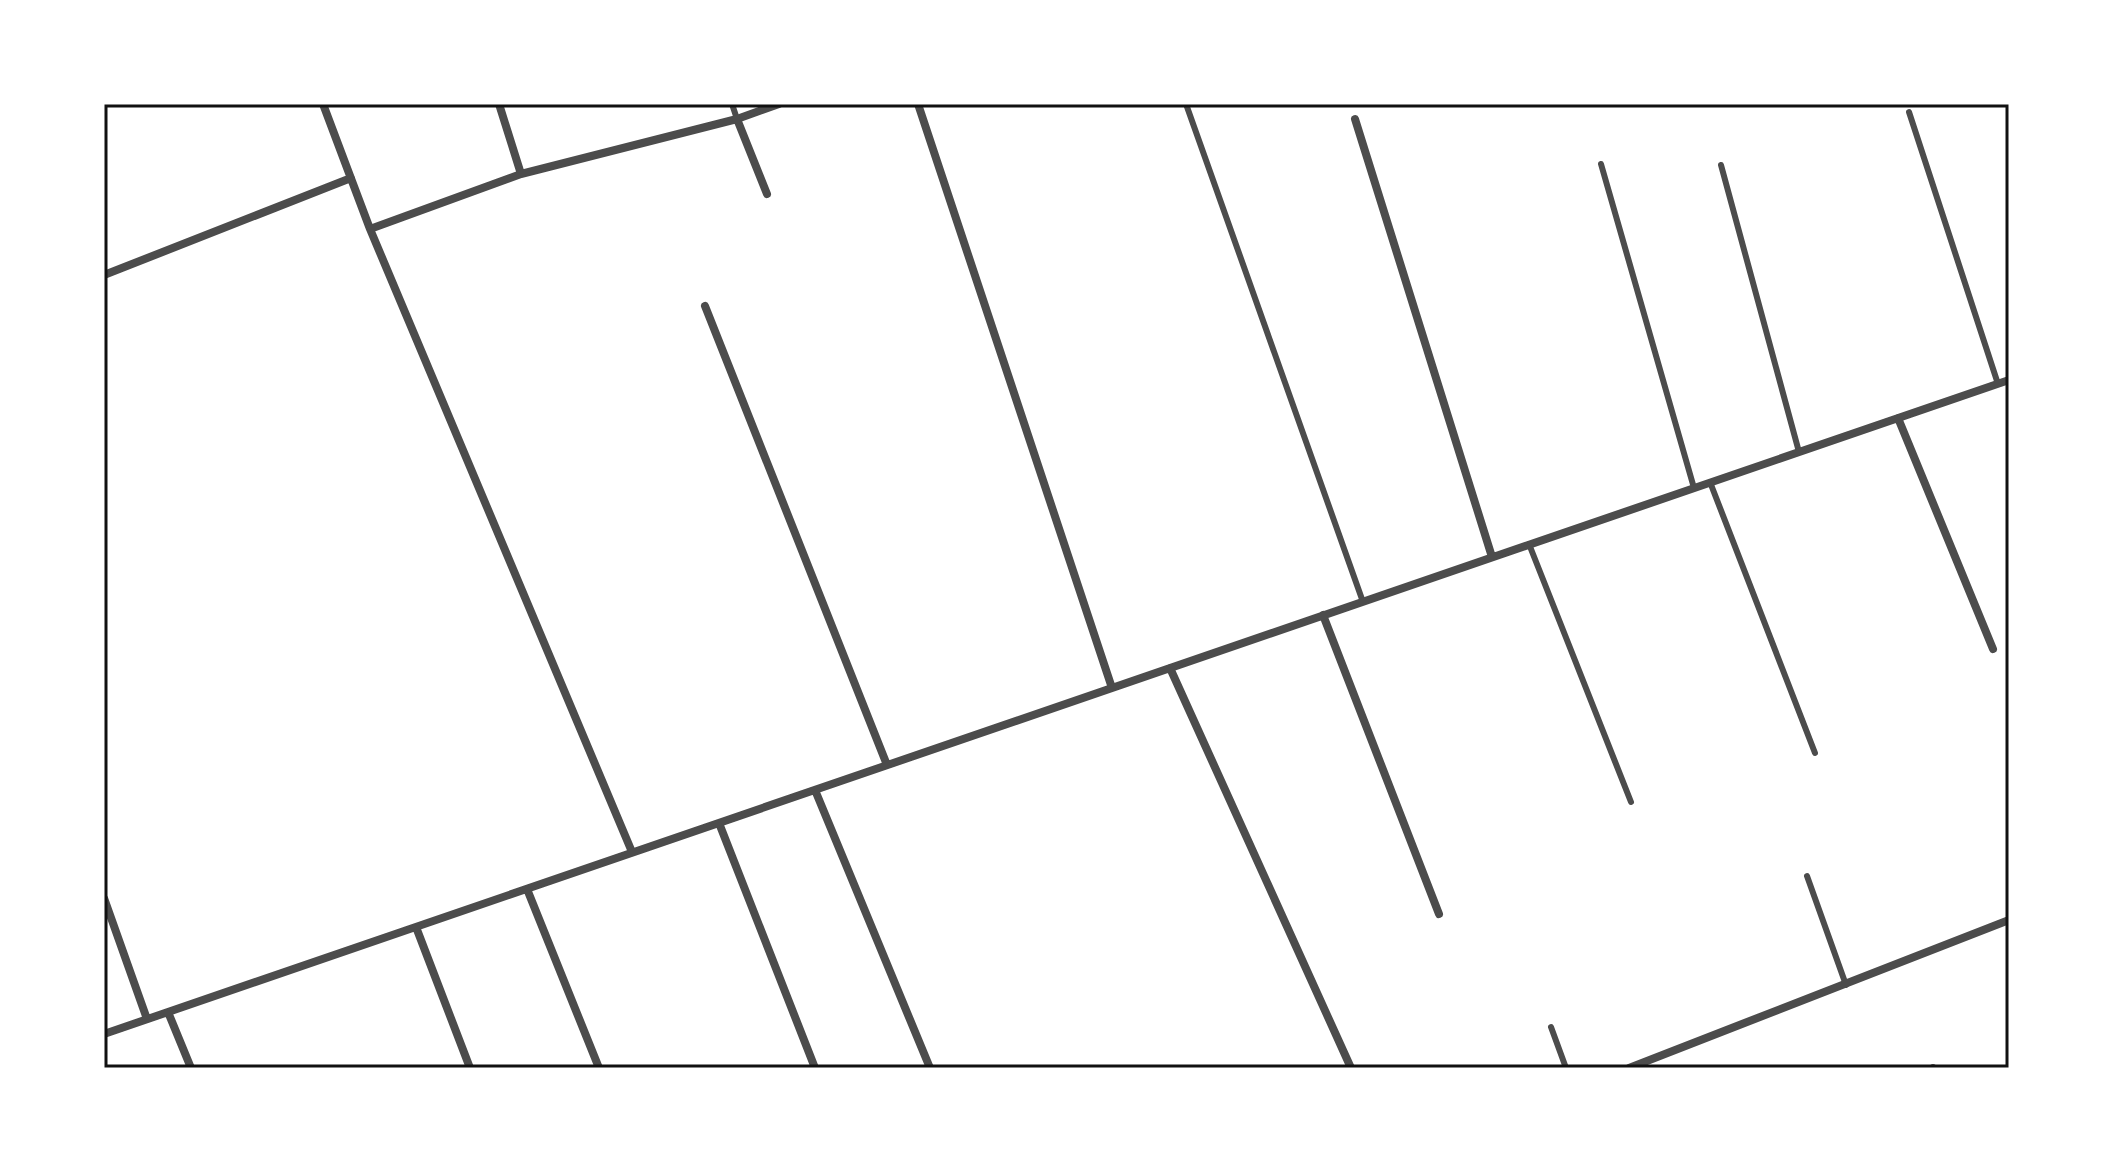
<svg xmlns="http://www.w3.org/2000/svg" width="2113" height="1172" font-family="Signika,sans-serif">
  <style>
    .lines { fill: none; stroke-linecap: round; stroke-linejoin: round }
    .service { stroke: #4c4c4c; stroke-width: 6 }
    .minor { stroke: #4c4c4c; stroke-width: 8 }
    .neatline { fill: none; stroke: #111; stroke-width: 3 }
  </style>
  <rect width="100%" height="100%" fill="#fff"/>
  <g class="lines">
    <path class="service" d="M732,104L737,119
      M1186,104L1363,602
      M1909,112L1998,384
      M1601,164L1694,488
      M1721,165L1799,452
      M1710,482L1815,753
      M1529,544L1631,802
      M1807,876L1846,985
      M1551,1027L1566,1068
      M1933,1067V1068"/>
    <path class="minor" d="M323,104L370,229L632,852
      M499,104L521,174
      M918,104L1112,688
      M737,119L767,194
      M1355,119L1492,557
      M370,229L521,174L737,119L779,104
      M104,275L351,178
      M705,306L887,765
      M1898,418L1993,649
      M1323,615L1439,914
      M1170,668L1351,1068
      M815,790L930,1068
      M719,823L815,1068
      M527,889L599,1068
      M104,898L147,1019
      M416,927L470,1068
      M168,1012L191,1068
      M104,1034L2009,380
      M1629,1068L2009,920"/>
  </g>
  <rect width="2113" height="1172" fill="none" stroke="#ffffff" stroke-width="212"/>
  <rect x="106" y="106" width="1901" height="960" class="neatline"/>
</svg>
